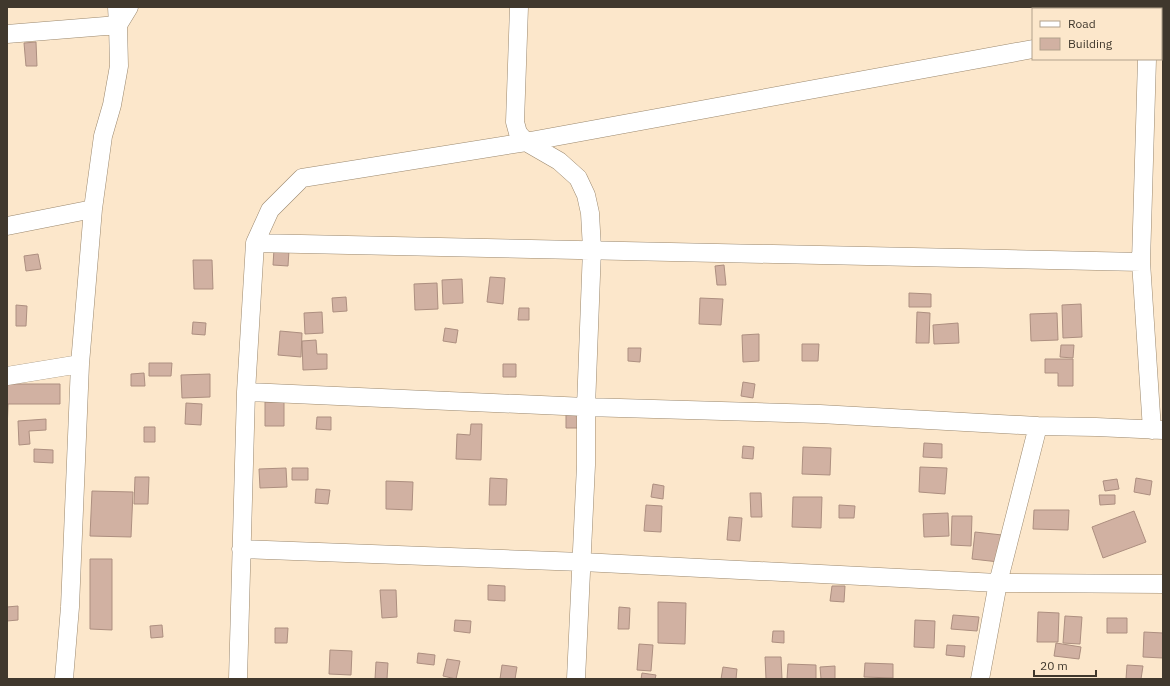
<svg xmlns="http://www.w3.org/2000/svg" width="1170" height="686" font-family="'IBM Plex Sans',sans-serif">
  <style>
    .building { fill: #d1b1a2; stroke: #ad8f80 }
    .lines { fill: none; stroke-linecap: round; stroke-linejoin: round }
    .minor-casing { stroke: #9b886e; stroke-width: 19 }
    .minor { stroke: #fff; stroke-width: 18 }
  </style>
  <rect width="100%" height="100%" fill="#fce7cb"/>
  <path class="building" d="M36,42L37,66H26L24,43Z
    M274,249L289,250L288,266L273,265Z
    M38,254L41,269L26,271L24,256Z
    M193,260H212L213,289H194Z
    M724,265L726,285H717L715,266Z
    M490,277L505,278L503,304L487,302Z
    M462,279L463,303L443,304L442,280Z
    M437,283L438,309L415,310L414,284Z
    M909,293L931,294V307H909Z
    M346,297L347,311L333,312L332,298Z
    M700,298L723,299L721,325L699,324Z
    M1081,304L1082,337L1063,338L1062,305Z
    M16,305L27,306L26,326H16Z
    M519,308H529V320H518Z
    M322,312L323,333L305,334L304,313Z
    M917,312L930,313L929,343H916Z
    M1057,313L1058,340L1031,341L1030,314Z
    M193,322L206,323L205,335L192,334Z
    M958,323L959,343L934,344L933,325Z
    M445,328L458,330L456,343L443,341Z
    M280,331L302,333L301,357L278,355Z
    M759,334V361L743,362L742,335Z
    M316,340L317,354H327V369L303,370L302,341Z
    M802,344H819L818,361H802Z
    M1061,345H1074L1073,358L1060,357Z
    M628,348H641L640,362L628,361Z
    M1045,359H1073V386H1058V373H1045Z
    M149,363H172L171,376H149Z
    M503,364H516V377H503Z
    M144,373L145,386H131V374Z
    M210,374V397L182,398L181,375Z
    M743,382L755,384L753,398L741,396Z
    M7,384H60V404H8L7,433Z
    M265,402H284V426H265Z
    M186,403L202,404L201,425L185,424Z
    M566,415L580,416V428H566Z
    M317,417H331V430L316,429Z
    M46,419V430L29,431L30,444L19,445L18,421Z
    M471,424H482L481,460L456,459L457,434L470,435Z
    M144,427H155V442H144Z
    M924,443L942,444V458L923,457Z
    M743,446L754,447L753,459L742,458Z
    M803,447L831,448L830,475L802,474Z
    M34,449L53,450V463L34,462Z
    M920,467L947,468L945,494L919,492Z
    M286,468L287,487L260,488L259,469Z
    M292,468H308V480H292Z
    M135,477H149L148,504H134Z
    M490,478L507,479L506,505H489Z
    M1136,478L1152,481L1150,495L1134,492Z
    M1117,479L1119,489L1105,491L1103,481Z
    M386,481L413,482L412,510L386,509Z
    M653,484L664,486L663,499L651,497Z
    M316,489L330,490L328,504L315,503Z
    M92,491L133,492L131,537L90,536Z
    M750,493H761L762,517H751Z
    M1099,495H1115V504L1100,505Z
    M793,497H822L821,528L792,527Z
    M646,505L662,506L661,532L644,531Z
    M839,505L855,506L854,518H839Z
    M1034,510H1069L1068,530L1033,529Z
    M1134,511L1146,542L1103,558L1092,527Z
    M948,513L949,536L924,537L923,514Z
    M952,516H972L971,546L951,545Z
    M729,517L742,518L740,541L727,540Z
    M975,532L1002,535L999,562L972,559Z
    M90,559H112V630L90,629Z
    M488,585L505,586V601L488,600Z
    M832,586H845L844,602L830,601Z
    M380,590H396L397,617L382,618Z
    M658,602L686,603L685,644L658,643Z
    M18,606V620L7,621V607Z
    M619,607L630,608L629,629H618Z
    M1038,612L1059,613L1058,642H1037Z
    M953,615L979,617L977,631L951,629Z
    M1065,616L1082,617L1080,644L1063,643Z
    M1107,618H1127V633H1107Z
    M455,620L471,621L470,633L454,631Z
    M915,620L935,621L934,648L914,647Z
    M162,625L163,637L151,638L150,626Z
    M275,628H288L287,643H275Z
    M773,631H784V643L772,642Z
    M1144,632L1163,633V658L1143,657Z
    M1056,643L1081,647L1079,659L1054,656Z
    M639,644L653,645L651,671L637,670Z
    M947,645L965,646L964,657L946,655Z
    M330,650L352,651L351,675L329,674Z
    M418,653L435,655L434,665L417,663Z
    M765,657H781L782,679H766Z
    M447,659L460,661L456,679L443,676Z
    M376,662L388,663L387,679H375Z
    M865,663L893,664V678L864,677Z
    M788,664L816,665V679H787Z
    M502,665L517,667L515,679H500Z
    M1127,665L1143,666L1141,679H1126Z
    M835,666V679H821L820,667Z
    M723,667L737,669L736,679H721Z
    M642,673L656,675L655,679H641Z"/>
  <g class="lines">
    <defs>
      <path id="minor" d="M519,7L515,122L518,133L526,142L559,161L578,178L586,195L590,213L592,249L586,407V465L576,679
        M1161,26H1163
        M7,34L118,25L129,7
        M7,226L93,209
        M255,243L1141,262L1147,59
        M1141,262L1152,430
        M7,376L80,364
        M246,392L586,407L820,414L1038,426L1096,427L1163,430
        M241,549L582,562L998,583L1163,584
        M64,679L70,607L80,364L93,209L103,136L112,105L119,66L118,25L117,7
        M238,679L246,392L255,243L270,210L302,178L526,142L1033,49
        M980,679L998,583L1038,426"/>
    </defs>
    <use href="#minor" class="minor-casing"/>
    <use href="#minor" class="minor"/>
  </g>
  <rect width="1170" height="686" fill="none" stroke="#40382d" stroke-width="16"/>
  <rect x="1032" y="8" width="130" height="52" fill="#fce7cb" stroke="#b1a18c"/>
  <rect x="1040" y="21" width="20" height="6" fill="#ffffff" stroke="#b1a18c"/>
  <text x="1068" y="28" font-size="12" fill="#40382d">Road</text>
  <rect x="1040" y="38" width="20" height="12" fill="#d1b1a2" stroke="#b1a18c"/>
  <text x="1068" y="48" font-size="12" fill="#40382d">Building</text>
  <path d="M1034 670v6h62v-6" fill="none" stroke="#40382d" stroke-width="2"/>
  <text x="1040" y="670" font-size="12" fill="#40382d" stroke="#fce7cb" stroke-width="3" paint-order="stroke">20 m</text>
</svg>
